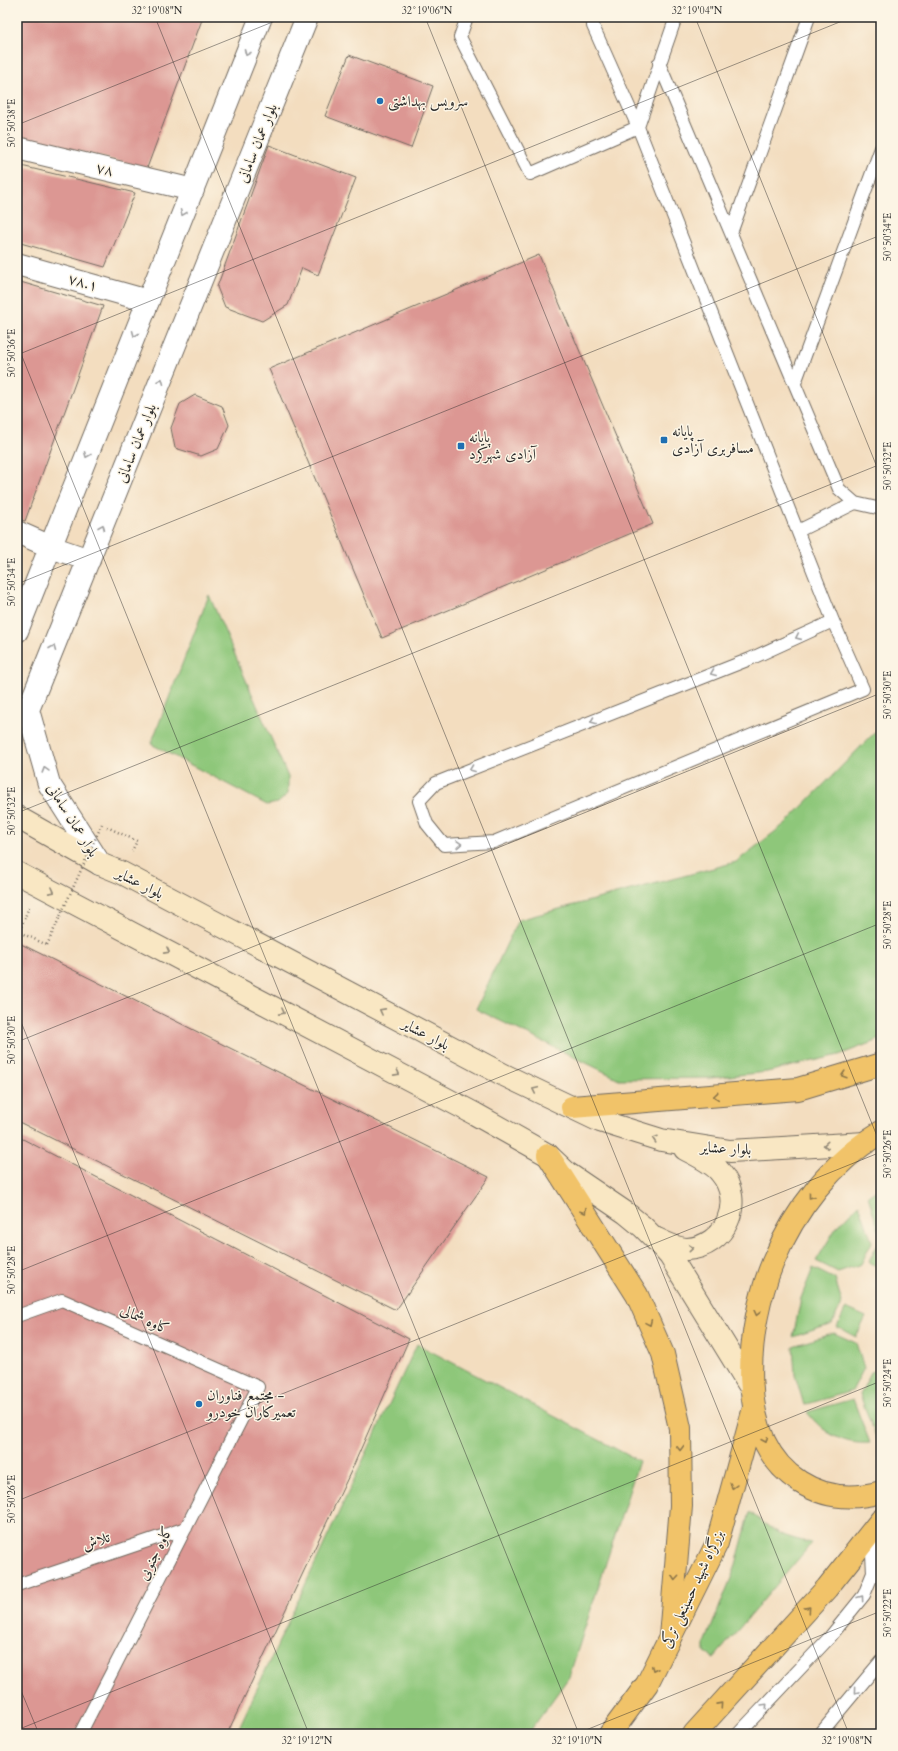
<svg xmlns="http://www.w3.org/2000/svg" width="898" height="1751" font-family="Cardo,Amiri,serif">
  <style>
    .green { fill: #8ec77a; stroke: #5c7952 }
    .building { fill: #dc9793 }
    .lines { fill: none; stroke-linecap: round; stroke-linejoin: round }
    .service-casing { stroke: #71695f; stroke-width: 14 }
    .minor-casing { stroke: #71695f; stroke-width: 24 }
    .tertiary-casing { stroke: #71695f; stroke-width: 24 }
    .secondary-casing { stroke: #71695f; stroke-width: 24 }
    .primary-casing { stroke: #71695f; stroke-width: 24 }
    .trunk-casing { stroke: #71695f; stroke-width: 24 }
    .path { stroke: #71695f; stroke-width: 2.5; stroke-dasharray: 1 3; stroke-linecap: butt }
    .service { stroke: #fff; stroke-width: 12 }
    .minor { stroke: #fff; stroke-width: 22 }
    .tertiary { stroke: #fff; stroke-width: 22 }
    .secondary { stroke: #f9e7c3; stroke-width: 22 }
    .primary { stroke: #f1c369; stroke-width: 22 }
    .trunk { stroke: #f1c369; stroke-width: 22 }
    .path-bridge { stroke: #71695f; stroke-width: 2.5; stroke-dasharray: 1 3; stroke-linecap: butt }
    .oneway { stroke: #a0a0a0 }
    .oneway2 { stroke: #928977 }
    .oneway3 { stroke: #8e774a }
    .ticks { fill: none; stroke: #2b2b2b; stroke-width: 1; stroke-opacity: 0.45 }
    .poi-dot { fill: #1f6fb2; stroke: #fcf5e5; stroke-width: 1.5 }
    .labels { text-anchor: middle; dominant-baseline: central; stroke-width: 3; stroke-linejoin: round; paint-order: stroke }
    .poi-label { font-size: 15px; fill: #2b2b2b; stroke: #fcf5e5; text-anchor: start }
    .street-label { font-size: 15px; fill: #2b2b2b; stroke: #fcf5e5 }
    .neatline { fill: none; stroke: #2b2b2b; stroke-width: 1.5 }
    .ticks-label { font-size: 10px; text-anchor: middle; fill: #2b2b2b }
  </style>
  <rect width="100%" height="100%" fill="#fcf5e5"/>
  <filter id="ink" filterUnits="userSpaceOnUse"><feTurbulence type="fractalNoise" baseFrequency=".025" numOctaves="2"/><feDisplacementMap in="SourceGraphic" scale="8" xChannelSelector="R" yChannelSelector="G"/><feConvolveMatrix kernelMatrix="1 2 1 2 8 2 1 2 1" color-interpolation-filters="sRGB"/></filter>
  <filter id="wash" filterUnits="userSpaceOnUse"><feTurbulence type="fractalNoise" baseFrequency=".012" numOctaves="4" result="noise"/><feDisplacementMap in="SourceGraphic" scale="16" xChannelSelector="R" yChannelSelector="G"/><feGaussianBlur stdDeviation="0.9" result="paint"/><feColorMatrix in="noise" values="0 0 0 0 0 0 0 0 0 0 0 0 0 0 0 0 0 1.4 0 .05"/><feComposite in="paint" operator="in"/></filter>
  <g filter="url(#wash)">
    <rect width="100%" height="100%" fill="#f3ddbf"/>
    <path class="green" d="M209,595L288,777V794L278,803L267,805L151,744Z
      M881,726V1039L839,1055L767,1072L710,1078L619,1079L476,1009L518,920L736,862L786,823Z
      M881,1187V1238L868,1196Z
      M859,1204L872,1242L861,1264L838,1272L816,1261L836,1228Z
      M878,1243L881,1244V1268L869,1262Z
      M813,1268L835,1279L842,1302L832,1324L793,1337L801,1298Z
      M846,1308L866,1317L856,1337L837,1327Z
      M834,1333L856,1343L864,1368L852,1391L804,1405L795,1375L793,1346Z
      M417,1344L639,1461L569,1677L528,1734H236Z
      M881,1369V1441L878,1442L860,1395L871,1372Z
      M853,1399L870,1443C843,1445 823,1433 807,1412Z
      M750,1512C773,1531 782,1537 812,1543L714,1658L705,1653V1643L735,1568Z"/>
    <g id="blocks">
      <path class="building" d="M17,17H203L147,168L17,137Z
        M349,55L433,86L411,148L325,116Z
        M269,145L356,178L318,275L302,268L288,305L262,321L225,307L217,287Z
        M17,165L135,193L105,267L17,242Z
        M539,255L653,524L382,638L269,369Z
        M17,281L103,306L25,521L17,518Z
        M195,395L222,406L229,425L218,449L201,456L175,448L171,428L180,404Z
        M17,942L489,1177L396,1310L17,1121Z
        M17,1136L409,1339L352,1469L227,1734H17Z"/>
    </g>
  </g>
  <g filter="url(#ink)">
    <use href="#blocks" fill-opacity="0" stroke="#71695f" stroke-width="1"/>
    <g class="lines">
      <defs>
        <path id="service" d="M467,17L460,37L530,174L638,127L676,17
          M593,17V26L638,127L833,621L863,689L494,842L444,845L427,824L419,801L436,783L750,659L833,621
          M659,63L839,489L855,503
          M731,233L809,17
          M795,383L881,148
          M798,531L855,503L877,508L881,506
          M17,1316L62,1300L258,1387L80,1734
          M17,1585L186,1528
          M738,1734L830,1637L864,1595L873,1573L871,1534
          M820,1734L881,1661"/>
        <path id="minor" d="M17,148L193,190
          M17,264L148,301
          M17,532L51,547"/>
        <path id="tertiary" d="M51,547L89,560
          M17,631L261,17
          M100,864L49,784L28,710L307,17"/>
        <path id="secondary" d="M17,817L100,864L122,873L504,1075L600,1121L661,1140L730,1151L865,1143
          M17,873L475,1114L548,1155L567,1173L626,1213L643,1227L654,1238L670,1256L751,1388
          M655,1238C665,1243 676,1249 687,1249C725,1247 746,1202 720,1172C712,1162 696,1155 685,1149"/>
        <path id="primary" d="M572,1107L798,1089L881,1064
          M548,1155L637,1295L663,1354L680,1428L681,1506L670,1637"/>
        <path id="trunk" d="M881,1132C832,1162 795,1209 773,1262C747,1325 732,1440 800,1482C825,1498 852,1500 881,1492
          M610,1734L647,1684L717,1543L754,1408
          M694,1734L827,1588L881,1520"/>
      </defs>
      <use href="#service" class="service-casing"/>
      <use href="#minor" class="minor-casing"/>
      <use href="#tertiary" class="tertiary-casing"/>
      <use href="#secondary" class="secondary-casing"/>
      <use href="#primary" class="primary-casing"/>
      <use href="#trunk" class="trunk-casing"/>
      <path class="path" d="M107,827L137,841L132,851
        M29,907L19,932L47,945"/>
      <use href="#service" class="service"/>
      <use href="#minor" class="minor"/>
      <use href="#tertiary" class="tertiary"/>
      <use href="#secondary" class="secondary"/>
      <use href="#primary" class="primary"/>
      <use href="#trunk" class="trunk"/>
      <path class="path-bridge" d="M47,945L102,824"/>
    </g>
    <defs><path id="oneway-chevron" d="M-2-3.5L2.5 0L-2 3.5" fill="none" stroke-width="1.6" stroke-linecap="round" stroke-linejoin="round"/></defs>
    <g class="oneway">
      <use href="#oneway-chevron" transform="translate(247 53) rotate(112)"/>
      <use href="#oneway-chevron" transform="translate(183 213) rotate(112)"/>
      <use href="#oneway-chevron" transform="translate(135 334) rotate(112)"/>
      <use href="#oneway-chevron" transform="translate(161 381) rotate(-68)"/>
      <use href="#oneway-chevron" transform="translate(87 455) rotate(112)"/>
      <use href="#oneway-chevron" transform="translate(102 527) rotate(-68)"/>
      <use href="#oneway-chevron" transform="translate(798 637) rotate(156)"/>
      <use href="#oneway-chevron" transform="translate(53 648) rotate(-68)"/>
      <use href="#oneway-chevron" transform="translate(713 673) rotate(158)"/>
      <use href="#oneway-chevron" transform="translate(593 721) rotate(158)"/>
      <use href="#oneway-chevron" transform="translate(472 769) rotate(159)"/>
      <use href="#oneway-chevron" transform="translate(45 770) rotate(-106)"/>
      <use href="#oneway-chevron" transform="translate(459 844) rotate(-3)"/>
      <use href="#oneway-chevron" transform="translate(861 1598) rotate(-54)"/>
      <use href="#oneway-chevron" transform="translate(856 1691) rotate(130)"/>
      <use href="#oneway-chevron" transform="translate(765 1706) rotate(-46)"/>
    </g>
    <g class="oneway2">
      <use href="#oneway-chevron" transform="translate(52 891) rotate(28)"/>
      <use href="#oneway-chevron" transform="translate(167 951) rotate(28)"/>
      <use href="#oneway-chevron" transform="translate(382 1011) rotate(-152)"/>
      <use href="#oneway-chevron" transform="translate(282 1012) rotate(28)"/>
      <use href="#oneway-chevron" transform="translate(397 1073) rotate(28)"/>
      <use href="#oneway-chevron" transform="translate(535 1090) rotate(-155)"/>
      <use href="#oneway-chevron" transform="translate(655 1139) rotate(-162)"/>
      <use href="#oneway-chevron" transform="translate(826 1145) rotate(176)"/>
      <use href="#oneway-chevron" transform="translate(691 1248) rotate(-5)"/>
    </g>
    <g class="oneway3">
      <use href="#oneway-chevron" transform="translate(844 1075) rotate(163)"/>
      <use href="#oneway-chevron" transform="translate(716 1096) rotate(175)"/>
      <use href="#oneway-chevron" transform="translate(811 1196) rotate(128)"/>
      <use href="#oneway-chevron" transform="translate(584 1211) rotate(58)"/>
      <use href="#oneway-chevron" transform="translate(757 1313) rotate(103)"/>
      <use href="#oneway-chevron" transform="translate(649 1323) rotate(66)"/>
      <use href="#oneway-chevron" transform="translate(765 1440) rotate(67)"/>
      <use href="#oneway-chevron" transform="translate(680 1448) rotate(90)"/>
      <use href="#oneway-chevron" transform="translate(733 1486) rotate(106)"/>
      <use href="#oneway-chevron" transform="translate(675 1578) rotate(95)"/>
      <use href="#oneway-chevron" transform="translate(808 1609) rotate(-48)"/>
      <use href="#oneway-chevron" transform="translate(654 1669) rotate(116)"/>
      <use href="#oneway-chevron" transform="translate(720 1705) rotate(-48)"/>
    </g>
  </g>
  <path class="ticks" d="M155,17L849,1734M425,17L881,1146M695,17L881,477M17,125L285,17M17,344L579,1734M17,355L852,17M17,584L881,235M17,813L881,464M17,1012L309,1734M17,1042L881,693M17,1272L881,923M17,1501L881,1152M17,1681L39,1734M17,1730L881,1381M576,1734L881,1611"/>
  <g class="poi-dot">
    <circle cx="380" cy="101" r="4"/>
    <rect x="660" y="436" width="8" height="8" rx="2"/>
    <rect x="457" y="442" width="8" height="8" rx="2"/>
    <circle cx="199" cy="1404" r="4"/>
  </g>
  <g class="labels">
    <g class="poi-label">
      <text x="388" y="101">سرویس بهداشتی</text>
      <text x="672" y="431">پایانه<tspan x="672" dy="17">مسافربری آزادی</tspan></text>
      <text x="469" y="437">پایانه<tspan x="469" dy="17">آزادی شهرکرد</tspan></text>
      <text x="207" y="1395">مجتمع فناوران -<tspan x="207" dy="17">تعمیرکاران خودرو</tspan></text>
    </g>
    <g class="street-label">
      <text transform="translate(257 143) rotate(-68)">بلوار عمان سامانی</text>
      <text transform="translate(105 169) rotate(13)">۷۸</text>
      <text transform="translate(83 282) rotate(16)">۷۸.۱</text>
      <text transform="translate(136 443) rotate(-68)">بلوار عمان سامانی</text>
      <text transform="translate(73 820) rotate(58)">بلوار عمان سامانی</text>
      <text transform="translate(140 883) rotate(27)">بلوار عشایر</text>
      <text transform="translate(426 1034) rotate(28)">بلوار عشایر</text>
      <text transform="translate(726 1148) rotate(3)">بلوار عشایر</text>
      <text transform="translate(145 1319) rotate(24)">کاوه شمالی</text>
      <text transform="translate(96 1541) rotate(-19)">تلاش</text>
      <text transform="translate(155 1553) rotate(-63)">کاوه جنوبی</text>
      <text transform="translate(692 1589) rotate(-65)">بزرگراه شهید حسینعلی ترکی</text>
    </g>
  </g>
  <rect width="898" height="1751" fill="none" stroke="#fcf5e5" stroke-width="44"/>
  <rect x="22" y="22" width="854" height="1707" class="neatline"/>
  <g class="ticks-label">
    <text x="157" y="14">32°19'08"N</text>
    <text x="427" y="14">32°19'06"N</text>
    <text x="697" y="14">32°19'04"N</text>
    <text transform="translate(11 123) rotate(-90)" y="4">50°50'38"E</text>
    <text transform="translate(887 237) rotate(-90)" y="4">50°50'34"E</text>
    <text transform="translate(11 353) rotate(-90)" y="4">50°50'36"E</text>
    <text transform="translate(887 466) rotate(-90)" y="4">50°50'32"E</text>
    <text transform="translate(11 582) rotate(-90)" y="4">50°50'34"E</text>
    <text transform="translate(887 695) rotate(-90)" y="4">50°50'30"E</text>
    <text transform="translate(11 811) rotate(-90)" y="4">50°50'32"E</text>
    <text transform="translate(887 925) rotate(-90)" y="4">50°50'28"E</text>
    <text transform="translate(11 1040) rotate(-90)" y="4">50°50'30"E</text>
    <text transform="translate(887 1154) rotate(-90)" y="4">50°50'26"E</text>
    <text transform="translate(11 1270) rotate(-90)" y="4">50°50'28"E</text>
    <text transform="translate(887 1383) rotate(-90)" y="4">50°50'24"E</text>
    <text transform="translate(11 1499) rotate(-90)" y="4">50°50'26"E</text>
    <text transform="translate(887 1613) rotate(-90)" y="4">50°50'22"E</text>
    <text x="307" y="1744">32°19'12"N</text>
    <text x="577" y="1744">32°19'10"N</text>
    <text x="847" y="1744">32°19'08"N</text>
  </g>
</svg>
